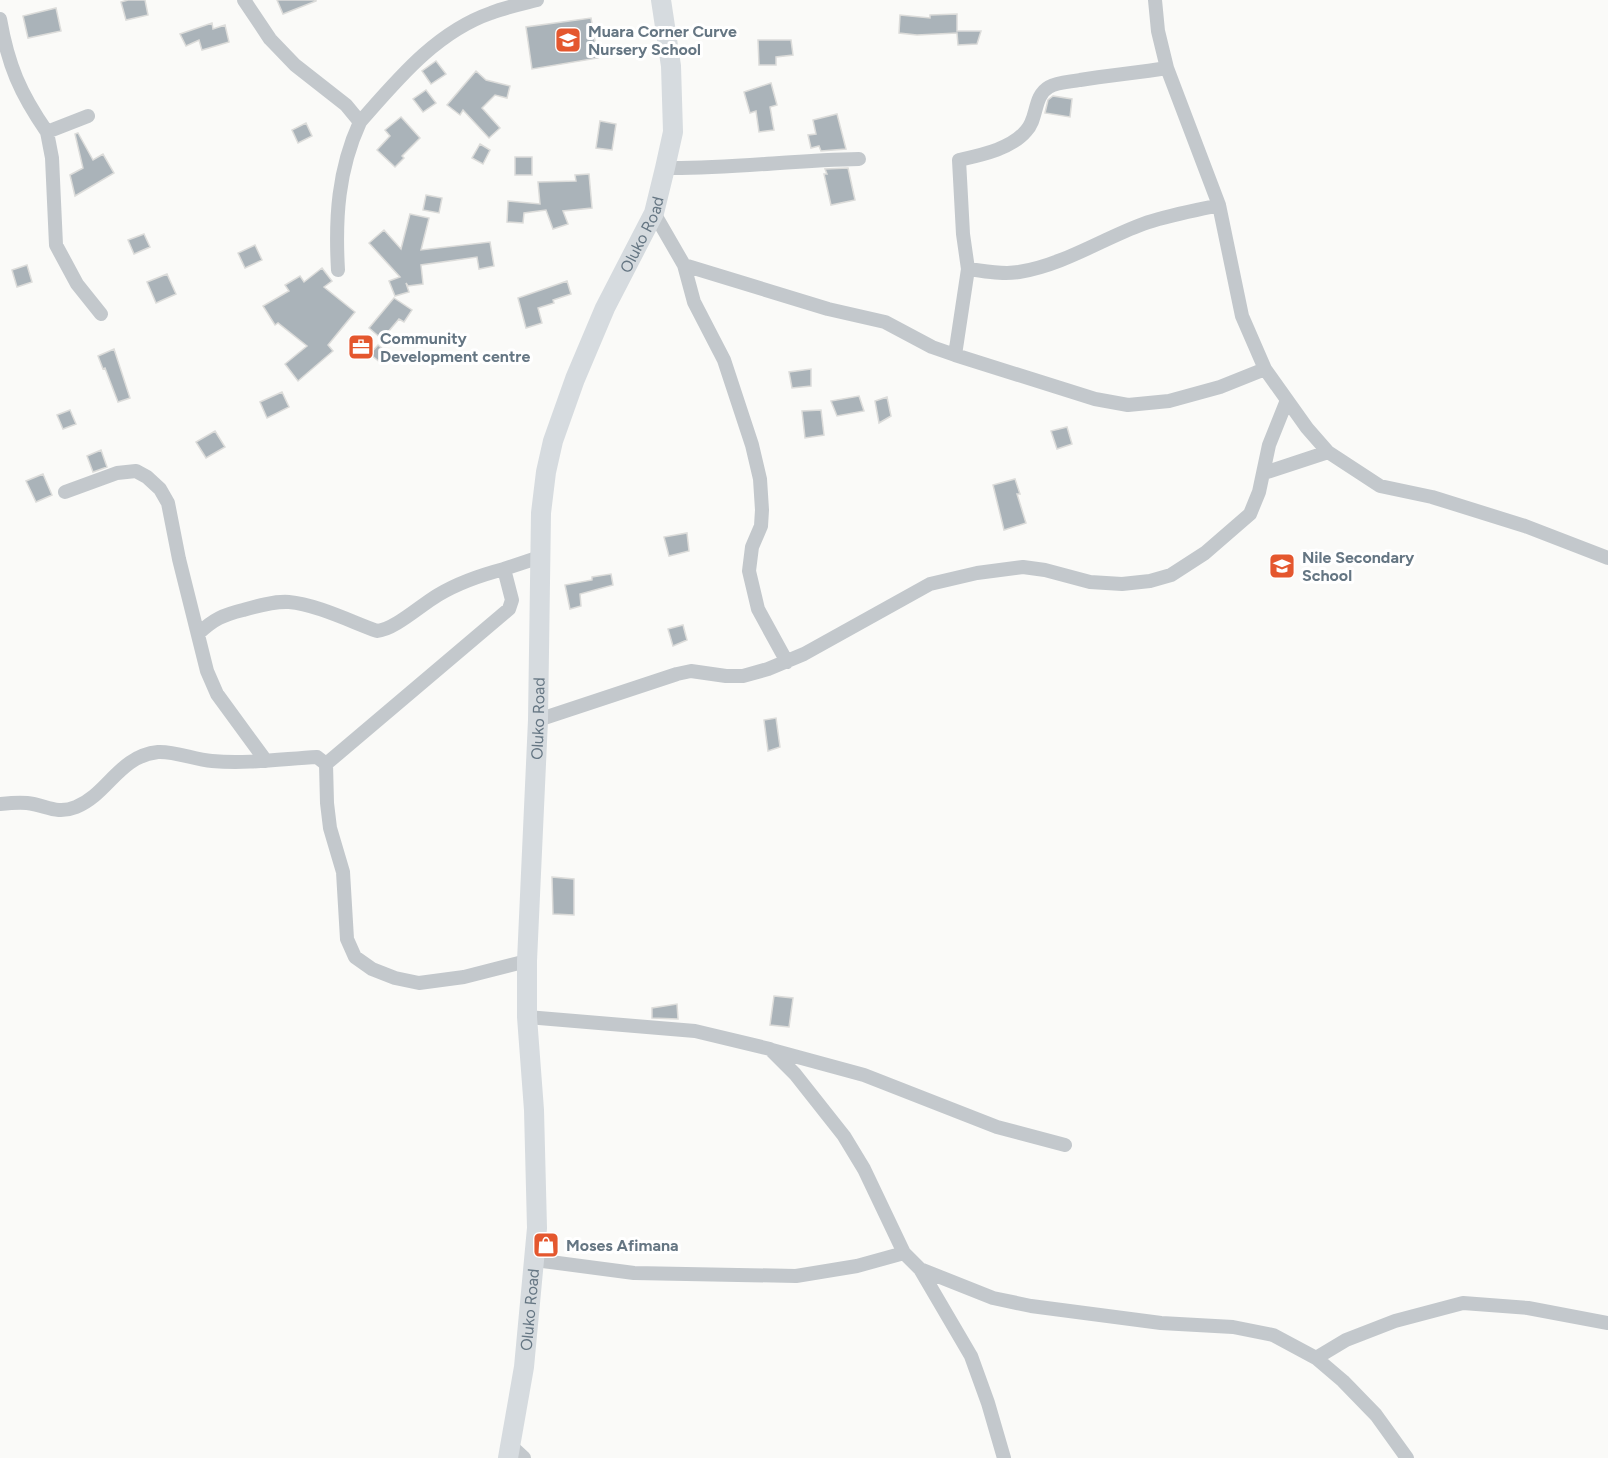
<svg xmlns="http://www.w3.org/2000/svg" width="1608" height="1458" font-family="Figtree,sans-serif">
  <style>
    .building { fill: #aab3b9; stroke: #dcdcda; stroke-width: 1.5 }
    .lines { fill: none; stroke-linecap: round; stroke-linejoin: round }
    .street { stroke: #c3c8cc; stroke-width: 14 }
    .secondary { stroke: #d6dbdf; stroke-width: 20 }
    .labels { text-anchor: middle; dominant-baseline: central; stroke-width: 6; stroke-linejoin: round; paint-order: stroke }
    .poi-label { font-size: 16px; font-weight: bold; fill: #657683; stroke: #fff; text-anchor: start }
    .street-label { font-size: 16px; fill: #657683; stroke: #fff }
  </style>
  <rect width="100%" height="100%" fill="#fafaf8"/>
  <path class="building" d="M128,0H145L148,15L126,20L121,2Z
    M277,0H316V1L283,14Z
    M56,8L61,31L28,38L23,16Z
    M957,14V31H981L977,44L958,45L957,33L917,35L899,33L900,15L930,18V15Z
    M591,18L598,58L532,69L526,27Z
    M212,23L213,29L225,25L229,42L202,50L199,40L186,46L180,34Z
    M758,40H791L793,55L776,57V65H759Z
    M436,61L446,74L431,84L422,71Z
    M476,71L486,80L510,86L507,98L495,95L482,108L500,128L489,138L463,110L460,115L447,105Z
    M771,83L777,105L770,107L774,130L759,132L756,111L750,113L744,92Z
    M426,90L436,103L423,112L413,99Z
    M1053,96L1072,99L1070,117L1045,113L1048,100Z
    M837,114L846,149L821,151L819,146L811,148L808,135L816,134L813,120Z
    M401,117L420,138L402,156L404,158L395,167L377,150L390,136L385,130Z
    M600,121L616,124L612,150L596,148Z
    M306,123L312,136L298,143L292,130Z
    M78,133L93,160L103,154L114,173L75,196L70,175L83,168L75,134Z
    M480,144L490,150L483,164L472,158Z
    M515,157H532V175H515Z
    M848,168L855,200L831,205L824,174H827L825,169Z
    M589,174L592,208L563,211L568,224L553,229L546,210L524,213L523,223L507,222L508,201L540,204L538,182L576,181L575,175Z
    M426,195L442,198L439,213L423,210Z
    M410,214L429,218L421,250L490,242L494,266L479,269L477,257L421,265L423,284L408,286L406,283L409,292L395,296L389,281L400,277L369,243L384,230L401,249Z
    M144,234L150,247L134,254L128,240Z
    M255,245L262,260L245,268L238,253Z
    M27,265L32,282L17,287L12,270Z
    M322,268L332,281L324,287L355,312L328,345L333,351L298,381L285,364L307,346L278,323L275,325L263,306L289,291L285,285L300,276L304,282Z
    M167,274L176,294L156,303L147,282Z
    M567,281L571,294L553,300L554,303L538,308L542,323L526,328L518,298Z
    M394,298L412,310L404,322L399,319L382,339L369,328Z
    M378,345L390,355L382,364L370,354Z
    M114,349L130,398L118,402L105,368L103,369L98,356Z
    M811,369V386L792,388L789,372Z
    M282,392L289,407L267,418L260,402Z
    M859,396L864,411L837,416L831,401Z
    M887,397L891,416L879,423L875,401Z
    M70,410L76,424L63,429L57,415Z
    M821,410L824,435L805,438L802,411Z
    M1067,427L1072,444L1057,449L1051,431Z
    M215,431L225,447L206,458L196,442Z
    M101,450L107,467L93,472L87,456Z
    M43,474L52,495L36,502L26,481Z
    M1015,479L1020,494H1017L1026,523L1004,530L993,485Z
    M687,533L689,551L669,556L664,537Z
    M611,574L613,585L580,594L581,606L570,609L565,585L592,580V577Z
    M683,625L687,640L673,646L668,629Z
    M776,718L780,747L768,751L764,720Z
    M552,877L574,879V915L553,914Z
    M774,996L793,998L789,1027L770,1025Z
    M677,1004L678,1019L652,1018V1008Z"/>
  <g class="lines">
    <path class="street" d="M244,0L270,39L295,65L346,105L360,122C338,170 335,218 338,270
      M1155,0L1158,31L1167,68L1219,205L1242,316L1265,369L1307,428L1328,452L1380,486L1432,497L1525,526L1608,558
      M0,19C8,65 20,93 47,132L88,116
      M360,122C397,80 436,32 491,13C506,7 522,4 537,0
      M47,132L52,158L56,245L77,284L101,314
      M665,168C730,169 794,160 859,159
      M654,213L684,265L828,309L885,322L932,347L955,355L968,269L963,234L959,160C981,155 1011,149 1026,131C1038,119 1033,96 1049,87C1058,82 1070,82 1080,80C1109,75 1138,73 1167,68
      M684,265L694,302L724,360L752,445L760,479L762,510L761,526L752,547L749,571L758,609L787,662
      M968,269C985,271 1002,275 1019,272C1063,265 1102,239 1143,224C1167,215 1194,211 1219,205
      M955,355L1095,399L1128,405L1169,401L1220,387L1265,369
      M1264,473L1328,452
      M65,492L117,473L136,471L147,477L160,489L168,503L179,559L207,671L217,694L266,761
      M199,633C214,619 223,615 243,610C257,606 274,601 289,602C315,604 352,622 377,631C394,630 421,605 438,595C458,583 481,575 504,569
      M538,720L677,674L691,671L726,676H743L768,669L804,654L930,584L977,573L1023,567L1045,570L1090,582L1122,584L1150,581L1171,575L1205,553L1250,514L1259,492L1269,445L1287,400
      M326,764L509,609L512,600L504,569L540,557
      M0,804C9,803 19,802 27,803C46,805 56,815 76,807C108,794 119,756 158,752C175,751 195,760 212,761C247,764 282,759 317,757L326,764L327,803L330,828L343,872L347,939L355,957L372,969L395,978L419,983L464,977L527,961
      M527,1017L695,1031L770,1049L795,1074L844,1136L864,1169L904,1253L920,1269L993,1298L1031,1306L1161,1323L1233,1327L1273,1335L1316,1358L1343,1381L1376,1415L1407,1458
      M772,1050L864,1075L997,1127L1065,1145
      M535,1260L634,1273L796,1276L857,1266L904,1253
      M920,1269L971,1356L988,1403L1004,1458
      M1316,1358L1346,1340L1395,1321L1463,1303L1528,1308L1608,1323
      M510,1445L524,1458"/>
    <path class="secondary" id="s1" d="M508,1458L524,1367L537,1228L534,1110L527,1017V961L538,720L541,513L546,472L553,441L575,379L605,308L654,213L665,168L673,132L671,66L661,0"/>
  </g>
  <defs>
    <symbol id="school-square" viewBox="-11 -11 22 22"><rect x="-9" y="-9" width="18" height="18" rx="4" fill="#e4572e" stroke="#fff"/><path d="M0-5L7-2L0 1L-7-2ZM-4 1L0 2.5L4 1V4Q0 6-4 4Z" fill="#fff"/></symbol>
    <symbol id="office-square" viewBox="-11 -11 22 22"><rect x="-9" y="-9" width="18" height="18" rx="4" fill="#e4572e" stroke="#fff"/><path d="M-6-3h4V-5.5h4V-3h4V5H-6ZM-1-4.5V-3h2v-1.5ZM-6 0V1H6V0Z" fill="#fff"/></symbol>
    <symbol id="shop-square" viewBox="-11 -11 22 22"><rect x="-9" y="-9" width="18" height="18" rx="4" fill="#e4572e" stroke="#fff"/><path d="M-5-2.5h2.3a2.7 3.5 0 0 1 5.4 0H5L5.5 6h-11ZM-1.5-2.5h3a1.5 2.3 0 0 0-3 0Z" fill="#fff"/></symbol>
  </defs>
  <g fill-rule="evenodd">
    <use href="#school-square" x="553" y="25" width="30" height="30"/>
    <use href="#office-square" x="346" y="332" width="30" height="30"/>
    <use href="#school-square" x="1267" y="551" width="30" height="30"/>
    <use href="#shop-square" x="531" y="1230" width="30" height="30"/>
  </g>
  <g class="labels">
    <g class="poi-label">
      <text x="588" y="31">Muara Corner Curve<tspan x="588" dy="18">Nursery School</tspan></text>
      <text x="380" y="338">Community<tspan x="380" dy="18">Development centre</tspan></text>
      <text x="1302" y="557">Nile Secondary<tspan x="1302" dy="18">School</tspan></text>
      <text x="566" y="1245">Moses Afimana</text>
    </g>
    <g class="street-label">
      <text stroke="none"><textPath href="#s1" startOffset="1246">Oluko Road</textPath></text>
      <text stroke="none"><textPath href="#s1" startOffset="742">Oluko Road</textPath></text>
      <text stroke="none"><textPath href="#s1" startOffset="150">Oluko Road</textPath></text>
    </g>
  </g>
</svg>
